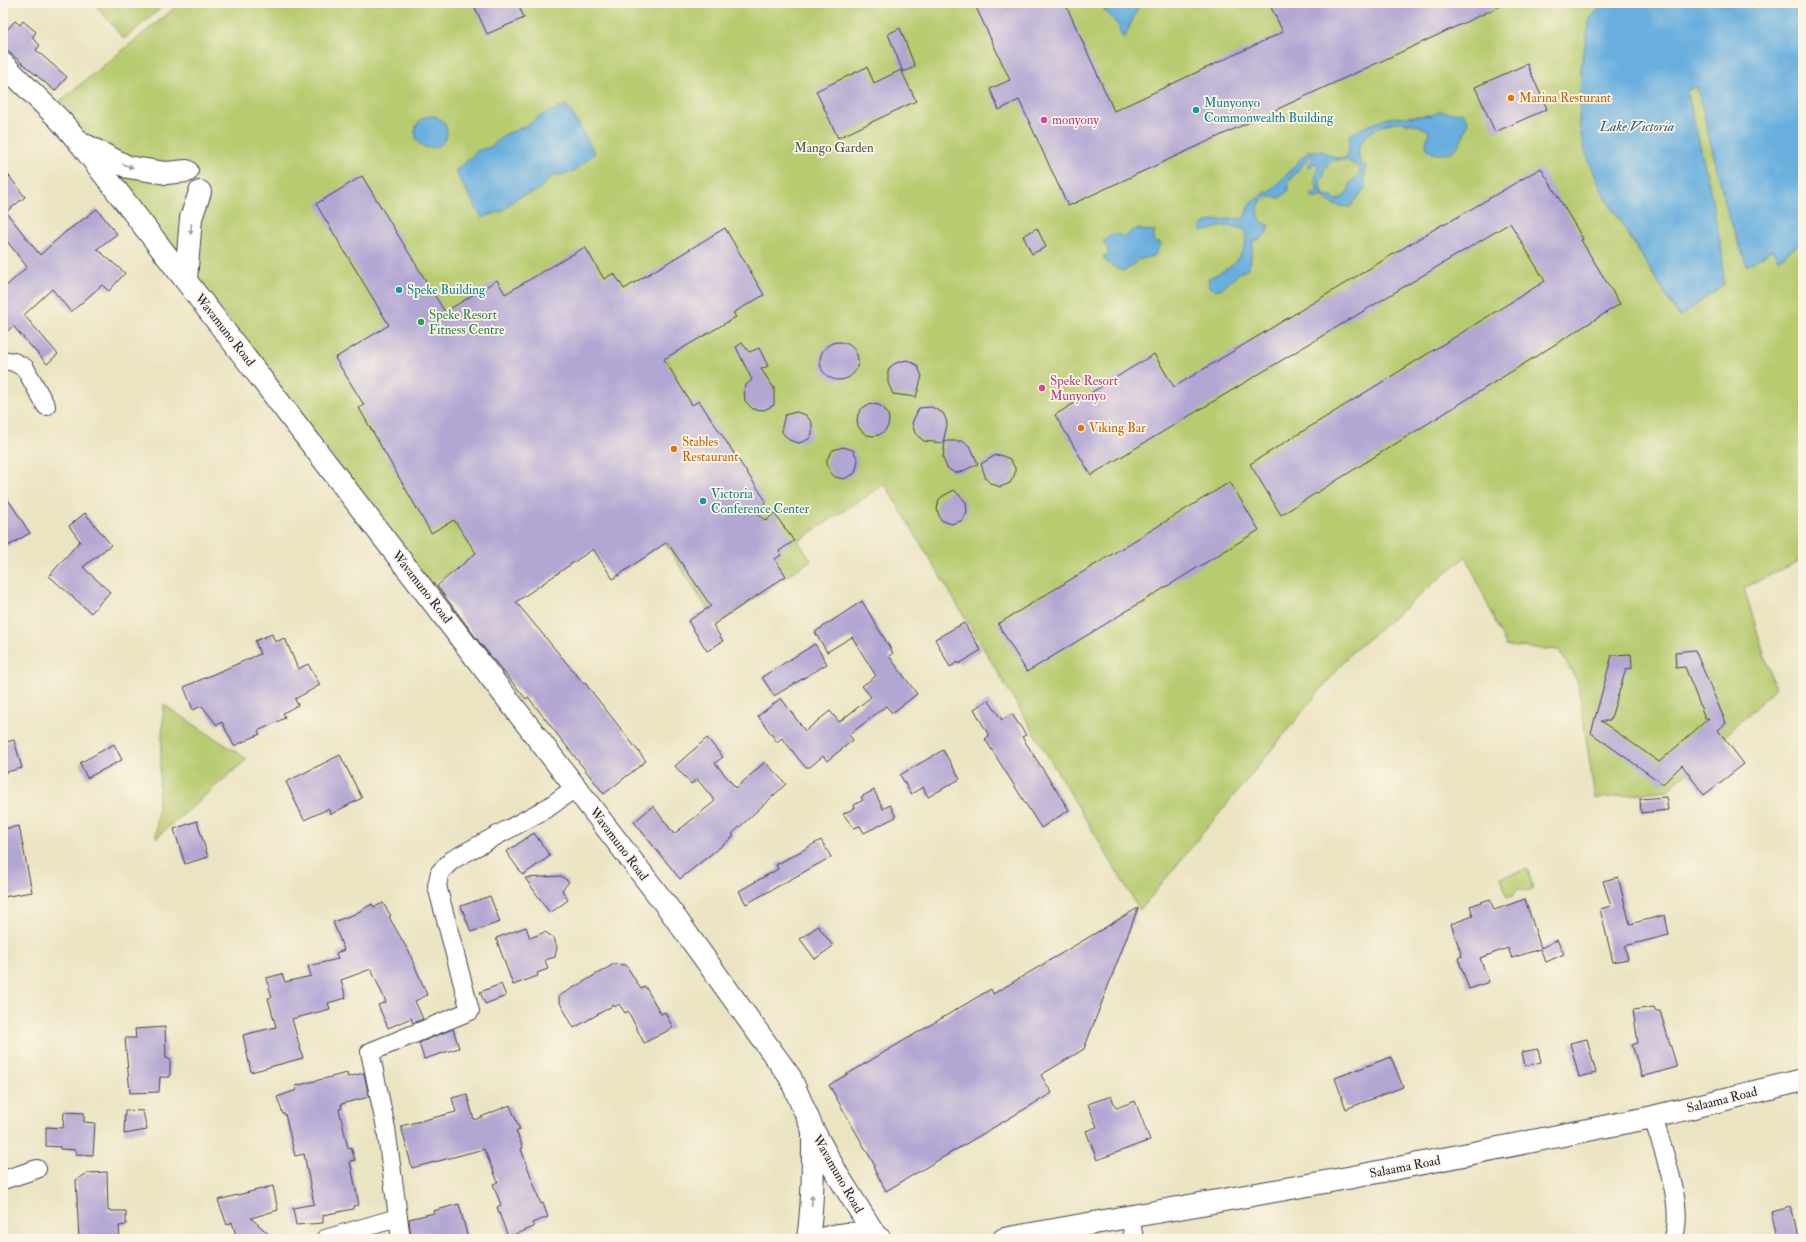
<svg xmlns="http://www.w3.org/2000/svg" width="1806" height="1242" font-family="'IM FELL Double Pica',serif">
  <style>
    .green { fill: #b7cb6f; stroke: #6c7655 }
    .water { fill: #68aede; stroke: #45688c; fill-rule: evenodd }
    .building { fill: #b2a6d3 }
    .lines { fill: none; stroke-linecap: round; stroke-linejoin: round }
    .street-casing { stroke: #403f4f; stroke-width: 20 }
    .secondary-casing { stroke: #403f4f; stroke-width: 24 }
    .street { stroke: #fff; stroke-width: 18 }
    .secondary { stroke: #fff; stroke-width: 22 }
    .oneway { fill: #9c9ca7 }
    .food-dot { fill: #e8710a; stroke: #fcf5e5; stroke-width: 1.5 }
    .culture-dot { fill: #0f9aa8; stroke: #fcf5e5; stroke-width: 1.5 }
    .hotel-dot { fill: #d1479c; stroke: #fcf5e5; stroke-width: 1.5 }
    .leisure-dot { fill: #2e9e5b; stroke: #fcf5e5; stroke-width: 1.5 }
    .labels { text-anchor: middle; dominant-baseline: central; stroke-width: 3.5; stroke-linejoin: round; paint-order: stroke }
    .food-label { font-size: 13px; fill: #c56008; stroke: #fcf5e5; text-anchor: start }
    .culture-label { font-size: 13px; fill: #0d838f; stroke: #fcf5e5; text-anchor: start }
    .hotel-label { font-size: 13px; fill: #b23c85; stroke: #fcf5e5; text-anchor: start }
    .park-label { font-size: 13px; fill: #4f554b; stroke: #fcf5e5 }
    .leisure-label { font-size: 13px; fill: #27864d; stroke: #fcf5e5; text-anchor: start }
    .street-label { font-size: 13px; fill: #22223b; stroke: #fcf5e5 }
    .water-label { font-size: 14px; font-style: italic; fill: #3e5a7c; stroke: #fcf5e5 }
  </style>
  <rect width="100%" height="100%" fill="#fcf5e5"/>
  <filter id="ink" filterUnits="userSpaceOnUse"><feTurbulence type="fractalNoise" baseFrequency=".025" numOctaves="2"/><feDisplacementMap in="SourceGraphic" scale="8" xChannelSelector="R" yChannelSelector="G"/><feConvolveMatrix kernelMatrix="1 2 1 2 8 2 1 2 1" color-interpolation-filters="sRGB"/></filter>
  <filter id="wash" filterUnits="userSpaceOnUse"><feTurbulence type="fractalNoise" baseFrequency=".012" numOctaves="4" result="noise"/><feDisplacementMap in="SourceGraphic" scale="16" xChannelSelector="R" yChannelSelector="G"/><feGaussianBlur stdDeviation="0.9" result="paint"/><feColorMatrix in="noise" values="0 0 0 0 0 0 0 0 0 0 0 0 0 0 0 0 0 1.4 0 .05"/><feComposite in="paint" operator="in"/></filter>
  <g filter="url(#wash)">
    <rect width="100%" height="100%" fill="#ebe4c2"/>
    <path class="green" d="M94,3H167L124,39Z
      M181,3H1606L1590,18L1581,69L1579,126L1604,195L1679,317L1724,284L1710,189L1686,90L1697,86L1728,214L1747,265L1772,250L1779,260L1803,241V559L1744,588L1775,689L1668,790L1595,799L1578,683L1559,650L1506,646L1466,556L1350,654L1140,910L885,484L798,541L811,560L717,624L611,459L431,585L61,100Z
      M164,705L247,759L156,838Z
      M1528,869L1533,890L1530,891L1518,889L1513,896L1507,897L1501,877Z"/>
    <path class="water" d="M1109,3H1140L1124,39L1120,33L1119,26L1104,10L1111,8Z
      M1606,3H1803V241L1779,260L1772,250L1747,266L1728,214L1697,87L1687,90L1710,189L1722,252L1724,284L1680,317L1604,195L1585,152L1579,125L1581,69L1590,18Z
      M567,105L595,153L573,172L553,176L537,191L518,197L504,210L482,218L455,171L479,150L491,147L504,135L526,126L542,115Z
      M1440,111L1453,113L1462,112L1468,121C1465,131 1462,143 1454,150C1447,156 1426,157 1426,143C1426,140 1429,135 1429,131C1411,120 1388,118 1370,133C1365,136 1362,143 1358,148L1360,163L1367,166L1364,178L1366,187L1350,207L1334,205L1322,196L1314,199L1311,195L1318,190L1315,179L1318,166L1315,163L1311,167L1307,165L1313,159L1311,155L1289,181L1288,191L1280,198C1261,192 1252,208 1263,223L1270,225C1267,235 1263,239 1253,241L1250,265L1246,270L1238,274L1223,288L1214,290L1209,286L1208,279C1216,274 1227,270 1233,264C1242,255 1249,243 1245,230C1230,223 1218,227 1203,232L1201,226C1215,216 1229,221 1245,218L1247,209L1252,202L1277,185L1308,151H1321L1337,158L1347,157L1350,135L1362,128L1389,118L1432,115ZM1335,160H1347L1360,168L1359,175L1350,183C1350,192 1344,198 1336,200L1331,196L1329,197L1323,194L1320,180C1325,176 1324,174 1324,169L1330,162Z
      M415 132a16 16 0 1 1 32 0a16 16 0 1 1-32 0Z
      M1139,228L1140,230L1155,231L1153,240L1156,243L1160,242L1161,245L1154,256L1137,260L1131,267L1123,271C1115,268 1105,264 1103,255L1107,256L1109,252L1103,241C1117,230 1113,236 1127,236L1130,232Z"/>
    <g id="blocks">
      <path class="building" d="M473,3H518L524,18L487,34Z
        M974,3H1065L1114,111L1283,32L1269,3H1339L1341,7L1351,3H1507L1068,206L1019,100L999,110L990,89L1010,80Z
        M15,21L20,25L23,21L36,32L32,38L40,45L36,50L67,77L55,91L3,47V34Z
        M900,28L915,67L903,72L888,34Z
        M1527,64L1547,109L1495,132L1475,87Z
        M867,67L874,83L901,70L916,101L838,138L816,91Z
        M3,168L25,197L6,212L40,255L64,233L97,209L117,234L97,249L125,273L109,291L102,285L71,312L52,289L24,315L58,354L47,364L13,326L3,335V289L27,267L3,236Z
        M1541,168L1583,239L1581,240L1620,304L1281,515L1250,464L1545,281L1510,223L1091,475L1055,415L1154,354L1174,387L1443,224L1444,225Z
        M362,176L445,312L497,280L505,294L585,247L604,279L614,273L624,289L725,228L764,295L733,313L736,317L664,359L692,405L699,401L766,501L758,514L766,521L774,513L794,541L779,551L781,555L775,559L786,576L713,625L723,641L707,651L688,621L711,606L667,542L613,579L593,549L516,602L584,684L585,683L646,761L604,794L528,697L526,699L480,643L437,586L476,553L454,520L431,533L359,408L364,405L335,358L389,325L316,204Z
        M1037,228L1046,247L1032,254L1023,236Z
        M820 361a19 19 0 1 1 38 0a19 19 0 1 1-38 0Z
        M742,343L749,352L759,348L768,366L761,369L774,388V405L764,410L753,409L745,401L744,390L746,385L752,380L736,347Z
        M907,360L917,365L922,376L916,397L893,394L888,383V371L891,366L896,363Z
        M857 420a16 16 0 1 1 32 0a16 16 0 1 1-32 0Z
        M932,407L943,413L946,419L947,425L943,443L924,441L919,437L915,433L912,423L919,408Z
        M796,412L806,415L812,423V434L809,439L799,443L789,440L782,432V426L785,415Z
        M945,441H962L967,444L971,448L978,464L963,471L955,473L947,468L943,458Z
        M843,447L853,450L858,460L856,470L854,474L844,479L835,477L831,473L827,464V459L833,450Z
        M1000,455L1010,459L1015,468V474L1010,483L1000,487L990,483L986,479L981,464L994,456Z
        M1230,482L1259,530L1027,672L998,624Z
        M954,490L966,502L967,513L961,521L951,524L941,520L937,510L939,499L943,496Z
        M3,492L30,533L3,549Z
        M85,513L111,545L83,567L110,592L91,613L49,576L80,541L69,526Z
        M862,601L893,653L889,656L917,694L892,713L886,706L849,735L853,740L827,761L823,756L810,767H805L782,738L777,742L758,716L781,698L805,731L830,711L839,722L871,697L862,686L876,676L852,637L827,652L815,632Z
        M964,623L981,650L959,664L958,662L950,667L935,639Z
        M272,634L275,642L285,638L298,669L308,664L320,685L295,699L298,705L283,713L285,718L258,731L260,734L234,746L222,722L217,725L202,706L193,710L184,687L260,654L255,641Z
        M815,644L827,664L774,696L762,677Z
        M1695,650L1726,723L1718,730L1744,764L1704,795L1682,765L1663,784L1591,733L1612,655L1631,654L1632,668L1626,669L1610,721H1601L1659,762L1709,718H1705L1685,667L1676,668L1675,652Z
        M988,700L1002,720L1012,714L1026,735L1022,737L1069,810L1041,828L985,739L989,736L974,709Z
        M707,738L723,757L715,763L736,788L765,762L786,784L732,834L734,836L680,879L634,822L653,806L674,834L715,801L697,779L691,784L675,766Z
        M14,740L22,768L3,773V743Z
        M114,744L122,760L87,778L80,763Z
        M943,750L960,779L928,797L923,787L911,794L900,775Z
        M340,755L362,798L331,814L328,809L304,820L286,782Z
        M874,790L883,809L890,805L896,817L864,833L860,826L854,828L843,814L855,808L854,805L863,800L861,797Z
        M1666,797L1668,810L1641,813L1640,799Z
        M197,821L208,857L185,864L174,829Z
        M19,826L32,892L3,897V829Z
        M534,833L550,856L523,875L506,852Z
        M821,840L831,857L746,904L739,891L778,869L776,865Z
        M561,876L569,882L562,890L568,900L550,913L525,878Z
        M1618,877L1630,924L1665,915L1669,935L1625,946L1628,959L1613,962L1600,909L1611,906L1603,881Z
        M490,896L500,922L471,932L461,906Z
        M1490,899L1494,910L1525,899L1541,948L1557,940L1564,954L1546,962L1540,949L1512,958L1508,948L1480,958L1489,982L1469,989L1458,958L1462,956L1451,924L1473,916L1470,906Z
        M383,903L391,916L389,917L409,952L427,995L415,1001L423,1019L413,1023L411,1018L388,1028L378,1005L386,1002L371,969L341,980L346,998L328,1003L330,1009L292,1019L303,1058L251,1072L243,1035L276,1027L268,998L272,997L266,978L282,974L285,982L311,976L308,966L338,959L336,953L344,950L333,922L355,914L372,904L374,907Z
        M1138,908L1084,1049L1041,1075L1052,1093L886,1191L873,1167L875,1166L829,1085L991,989L993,994Z
        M818,926L833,946L815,959L800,939Z
        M526,927L530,938L545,932L554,938L557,947L555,957L545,960L548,969L537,973L538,976L513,985L496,938Z
        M614,964L626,965L641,989L645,986L661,1014L665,1012L673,1028L644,1043L628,1011L625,1013L619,1004L615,1007L614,1005L574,1028L559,1001V996Z
        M501,984L506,996L485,1004L480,992Z
        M1654,1007L1656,1011H1660L1677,1067L1642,1077L1632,1045L1638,1043L1633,1010Z
        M165,1027L166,1058L170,1059V1077H160L159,1092L130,1093L125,1038H136L135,1029Z
        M453,1029L459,1048L424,1059L419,1043Z
        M1587,1039L1596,1073L1579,1077L1570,1043Z
        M1538,1049L1541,1062L1525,1066L1522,1052Z
        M1391,1057L1403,1087L1346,1109L1335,1078Z
        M347,1073L348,1077L364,1073L369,1097L341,1104L342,1108L339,1109L348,1148L351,1147L355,1160L350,1161L359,1205L353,1206V1209L323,1215V1223L296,1225L293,1208L314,1204L304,1154L295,1156L285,1114H283L277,1097L297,1090L295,1086Z
        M467,1094L474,1120L510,1105L520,1130L516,1131L523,1148L521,1149L541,1204L543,1203L548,1217L532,1223L534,1227L508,1237L497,1207L501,1205L493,1184L498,1182L484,1149L412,1168L401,1126L456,1112L452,1098Z
        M1111,1096L1116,1108L1135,1101L1150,1140L1097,1160L1086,1131L1097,1127L1088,1104Z
        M125,1110L143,1111L147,1130L124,1134Z
        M64,1112L84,1113V1122L95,1123L93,1155L76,1154V1150L60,1149V1147L46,1146V1127L63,1128Z
        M107,1172L108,1211H126V1225L119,1226L120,1239H79L76,1180L88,1173Z
        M273,1186L278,1210L251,1218L274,1239H237L232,1222L227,1225L218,1200Z
        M459,1204L468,1239H411L409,1219L434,1213L433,1211Z
        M1791,1207L1799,1239H1778L1771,1212Z"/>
    </g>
  </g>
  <g filter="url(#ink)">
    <use href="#blocks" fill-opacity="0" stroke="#403f4f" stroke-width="1"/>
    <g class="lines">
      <defs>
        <path id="street" d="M3,360L14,362L25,368L46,406
          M1653,1117C1662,1149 1686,1208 1673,1239
          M3,1180L37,1169
          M1130,1216L1134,1239
          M325,1239L397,1218
          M401,1239L386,1128L370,1052L470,1011L437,886L440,872L452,860L549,807L576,787"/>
        <path id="secondary" d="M3,64L59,119L80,143L669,909L790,1077L813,1130L837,1174L877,1238
          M87,146L128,167L166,173L187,171
          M186,279L191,218L200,192
          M808,1239C813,1204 813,1169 813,1133
          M822,1239C841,1233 861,1231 880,1239
          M1004,1239L1353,1177L1653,1117L1803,1080"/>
      </defs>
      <use href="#street" class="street-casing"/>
      <use href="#secondary" class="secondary-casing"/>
      <use href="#street" class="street"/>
      <use href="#secondary" class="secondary"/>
    </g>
    <defs><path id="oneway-solid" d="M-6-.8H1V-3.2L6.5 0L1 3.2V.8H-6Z"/></defs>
    <g class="oneway">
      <use href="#oneway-solid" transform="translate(128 166) rotate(19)"/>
      <use href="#oneway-solid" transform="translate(191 229) rotate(94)"/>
      <use href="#oneway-solid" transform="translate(812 1200) rotate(-87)"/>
    </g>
  </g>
  <g class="food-dot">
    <circle cx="1511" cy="98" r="4"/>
    <circle cx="1081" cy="428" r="4"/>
    <circle cx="674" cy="449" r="4"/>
  </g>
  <g class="culture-dot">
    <circle cx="1196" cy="110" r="4"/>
    <circle cx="399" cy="290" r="4"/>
    <circle cx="703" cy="501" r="4"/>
  </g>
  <g class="hotel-dot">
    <circle cx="1044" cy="120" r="4"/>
    <circle cx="1042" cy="388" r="4"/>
  </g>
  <circle class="leisure-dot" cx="421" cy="322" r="4"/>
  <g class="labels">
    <g class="food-label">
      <text x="1519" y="98">Marina Resturant</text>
      <text x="1089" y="428">Viking Bar</text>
      <text x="682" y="442">Stables<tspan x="682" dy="15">Restaurant</tspan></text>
    </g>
    <g class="culture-label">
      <text x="1204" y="103">Munyonyo<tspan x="1204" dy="15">Commonwealth Building</tspan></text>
      <text x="407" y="290">Speke Building</text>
      <text x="711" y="494">Victoria<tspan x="711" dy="15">Conference Center</tspan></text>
    </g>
    <g class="hotel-label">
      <text x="1052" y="120">monyony</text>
      <text x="1050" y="381">Speke Resort<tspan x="1050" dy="15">Munyonyo</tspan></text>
    </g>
    <g class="park-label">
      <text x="834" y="148">Mango Garden</text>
    </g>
    <g class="leisure-label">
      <text x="429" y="315">Speke Resort<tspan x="429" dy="15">Fitness Centre</tspan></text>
    </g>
    <g class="street-label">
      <text transform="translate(225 330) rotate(52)">Wavamuno Road</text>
      <text transform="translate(422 587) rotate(52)">Wavamuno Road</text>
      <text transform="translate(619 844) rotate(53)">Wavamuno Road</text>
      <text transform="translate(1722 1100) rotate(-14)">Salaama Road</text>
      <text transform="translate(1405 1167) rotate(-11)">Salaama Road</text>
      <text transform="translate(838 1174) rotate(60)">Wavamuno Road</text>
    </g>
    <g class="water-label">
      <text x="1637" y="126">Lake Victoria</text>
    </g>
  </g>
  <rect width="1806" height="1242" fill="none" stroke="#fcf5e5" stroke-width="16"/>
</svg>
